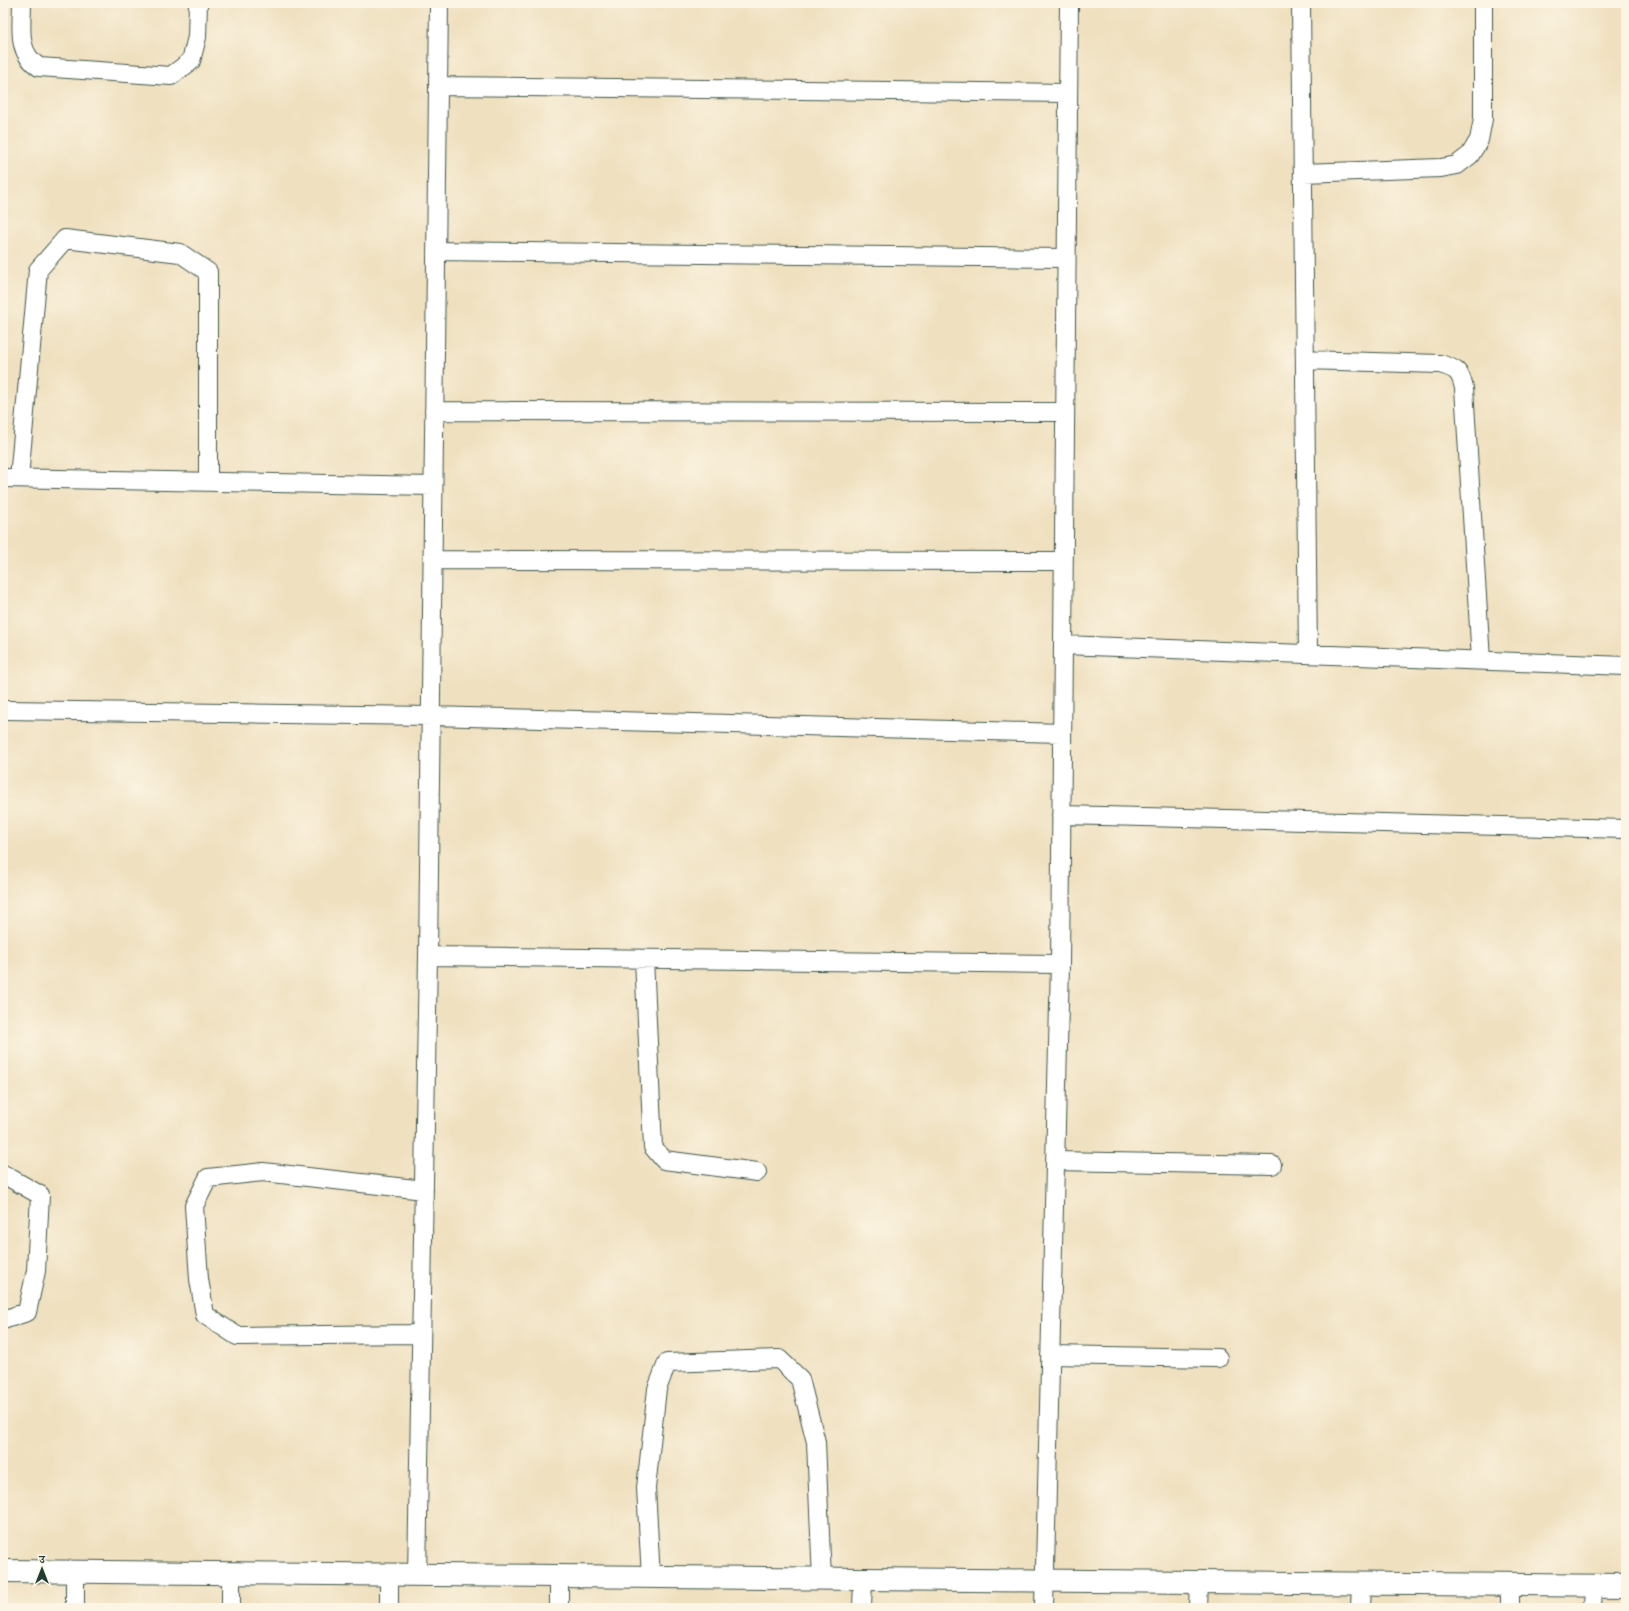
<svg xmlns="http://www.w3.org/2000/svg" width="1629" height="1611" font-family="'IM FELL Great Primer','Noto Serif Devanagari',serif">
  <style>
    .lines { fill: none; stroke-linecap: round; stroke-linejoin: round }
    .lane-casing { stroke: #3e5549; stroke-width: 20 }
    .street-casing { stroke: #3e5549; stroke-width: 24 }
    .lane { stroke: #fff; stroke-width: 18 }
    .street { stroke: #fff; stroke-width: 22 }
  </style>
  <rect width="100%" height="100%" fill="#fcf5e5"/>
  <filter id="ink" filterUnits="userSpaceOnUse"><feTurbulence type="fractalNoise" baseFrequency=".025" numOctaves="2"/><feDisplacementMap in="SourceGraphic" scale="8" xChannelSelector="R" yChannelSelector="G"/><feConvolveMatrix kernelMatrix="1 2 1 2 8 2 1 2 1" color-interpolation-filters="sRGB"/></filter>
  <filter id="wash" filterUnits="userSpaceOnUse"><feTurbulence type="fractalNoise" baseFrequency=".012" numOctaves="4" result="noise"/><feDisplacementMap in="SourceGraphic" scale="16" xChannelSelector="R" yChannelSelector="G"/><feGaussianBlur stdDeviation="0.9" result="paint"/><feColorMatrix in="noise" values="0 0 0 0 0 0 0 0 0 0 0 0 0 0 0 0 0 1.4 0 .05"/><feComposite in="paint" operator="in"/></filter>
  <g filter="url(#wash)">
    <rect width="100%" height="100%" fill="#efe0bf"/>
  </g>
  <g filter="url(#ink)">
    <g class="lines">
      <defs>
        <path id="lane" d="M22,3C22,27 16,52 39,67L171,76L191,61L197,37L198,3
          M1301,3L1308,654
          M438,86L1068,93
          M1303,173L1441,168L1457,165L1470,155L1479,140L1483,119V3
          M436,251L1066,258
          M1305,360L1440,364C1457,369 1460,371 1464,388L1481,660
          M434,411L1065,412
          M3,478L433,486
          M19,478L38,270L65,239L180,253L208,272V482
          M433,560L1063,561
          M1063,645L1626,666
          M3,710L431,716L1062,733
          M1061,815L1626,829
          M428,956L1060,964
          M644,959L653,1147L664,1160L757,1172
          M1055,1161L1272,1165
          M3,1174L40,1195L36,1271L27,1312L3,1320
          M421,1334L237,1336L205,1315L199,1279L194,1206L208,1178L263,1172L424,1190
          M1050,1355L1218,1358
          M75,1572V1608
          M389,1576V1608
          M417,1576L428,956L439,3
          M651,1578L646,1488L657,1389L667,1363L779,1359L800,1379L816,1442L822,1580
          M231,1608V1574
          M559,1608V1578
          M862,1608L863,1580
          M1044,1608L1060,964L1069,3
          M1198,1608L1199,1583
          M1360,1608L1361,1584
          M1510,1608V1585
          M1592,1608L1593,1586"/>
        <path id="street" d="M3,1571L1626,1586"/>
      </defs>
      <use href="#lane" class="lane-casing"/>
      <use href="#street" class="street-casing"/>
      <use href="#lane" class="lane"/>
      <use href="#street" class="street"/>
    </g>
  </g>
  <rect width="1629" height="1611" fill="none" stroke="#fcf5e5" stroke-width="16"/>
  <g transform="translate(42 1569)" stroke="#fcf5e5" stroke-width="3" paint-order="stroke">
  <path d="M0-3L7 15L0 10L-7 15Z" fill="#1f3d34"/>
  <text y="-6" font-size="11" font-weight="bold" text-anchor="middle" fill="#1f3d34">उ</text>
  </g>
</svg>
